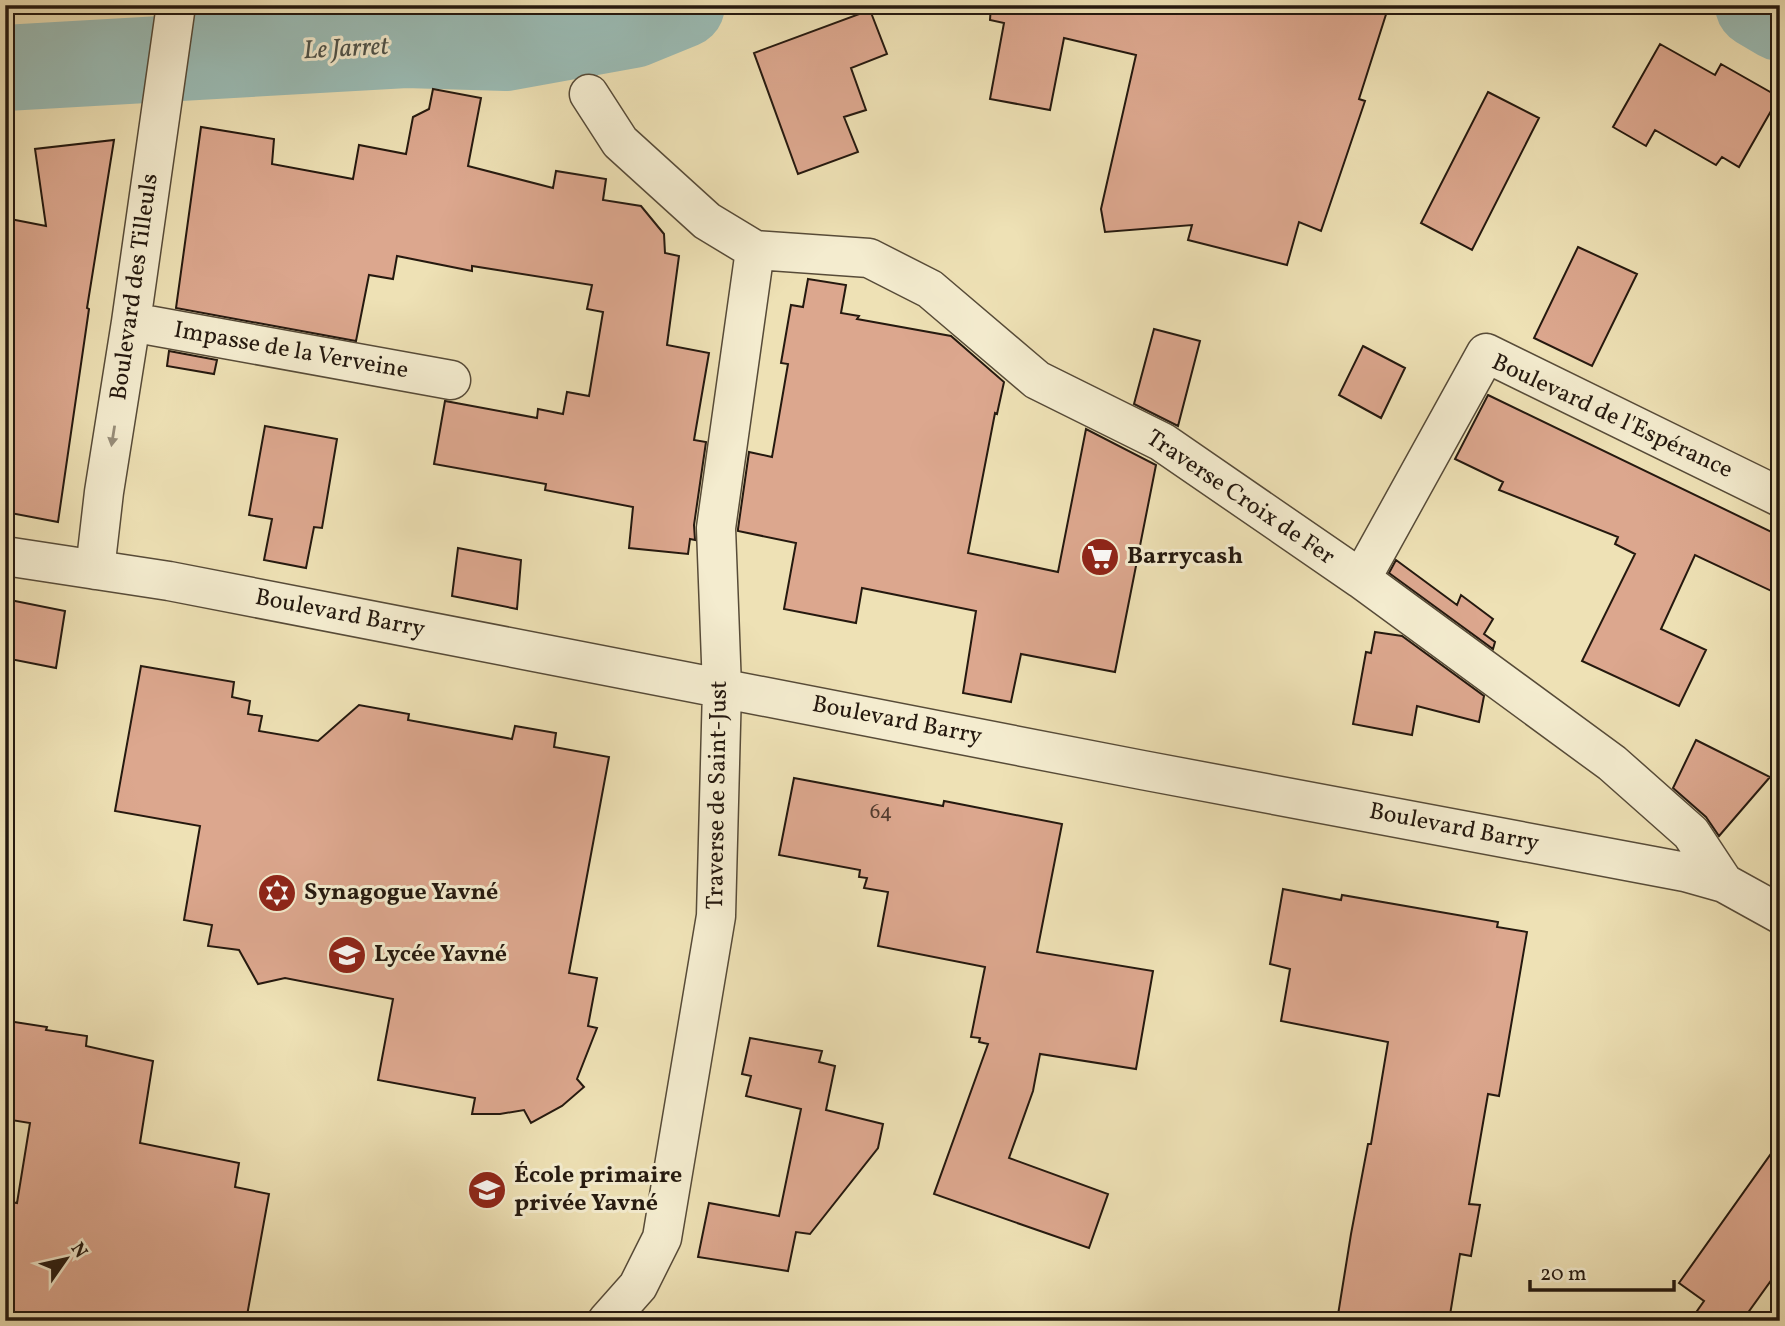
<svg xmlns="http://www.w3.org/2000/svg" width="1785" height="1326" font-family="Vollkorn,serif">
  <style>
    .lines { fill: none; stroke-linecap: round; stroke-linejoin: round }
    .river { stroke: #9bbcb5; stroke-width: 86 }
    .building { fill: #dca78e; stroke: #25190f; stroke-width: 2 }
    .minor-casing { stroke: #574b38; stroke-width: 41 }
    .minor { stroke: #f4eccf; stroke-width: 38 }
    .oneway { fill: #978d79 }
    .labels { text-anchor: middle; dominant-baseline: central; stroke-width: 6; stroke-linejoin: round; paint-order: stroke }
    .number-label { font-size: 21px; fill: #533c2f }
    .street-label { font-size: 24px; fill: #25190f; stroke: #f4eccf }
    .poi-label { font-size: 24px; font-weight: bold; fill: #25190f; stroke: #f4eccf; text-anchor: start }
    .water-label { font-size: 26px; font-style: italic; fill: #4e5249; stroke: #f4eccf }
  </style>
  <rect width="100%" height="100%" fill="#eee1b5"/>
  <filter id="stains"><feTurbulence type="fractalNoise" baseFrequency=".00286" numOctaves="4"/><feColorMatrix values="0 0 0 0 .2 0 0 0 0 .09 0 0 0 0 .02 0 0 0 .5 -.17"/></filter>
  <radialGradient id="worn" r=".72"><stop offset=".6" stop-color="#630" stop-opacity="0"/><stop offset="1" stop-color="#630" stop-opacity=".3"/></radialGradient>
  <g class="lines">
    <path class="river" d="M1758,5L1780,18
      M5,68L406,45L506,48L633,25L682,5"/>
  </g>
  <path class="building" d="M991,5H1389L1359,99L1365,101L1321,231L1299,222L1287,265L1188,240L1192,225L1105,232L1101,209L1136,55L1064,38L1050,110L990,99L1004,23L990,20Z
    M870,10L887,54L851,68L866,110L844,117L858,152L798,174L754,53Z
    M1660,44L1715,75L1721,64L1779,97L1739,167L1722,157L1716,165L1655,130L1646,146L1613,127Z
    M433,89L481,98L468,166L553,188L556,171L606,179L603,200L641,206L664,234L665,253L679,256L667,345L709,353L694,440L706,442L694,525L695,540L690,539L688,554L629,548L633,507L545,490L546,484L434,464L445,401L537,418L538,409L563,414L567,392L589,396L603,312L587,309L592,285L472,266V271L397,256L393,279L369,275L356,341L176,308L201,127L274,139L272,164L353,179L359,145L406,154L413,117L429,109Z
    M1488,92L1539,118L1472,250L1421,223Z
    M114,140L87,308L89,309L58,522L5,512V218L46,226L35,149Z
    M1578,247L1637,274L1592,366L1534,338Z
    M808,279L846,285L841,313L859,316L857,319L951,336L1004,382L997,414L995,413L968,553L1058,572L1086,429L1156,465L1115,672L1021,654L1011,702L963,693L976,611L862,588L856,623L784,609L796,543L738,531V529L749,452L772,457L788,364L781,363L791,305L803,307Z
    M1154,329L1200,341L1178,426L1134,404Z
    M1363,346L1405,368L1381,418L1339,395Z
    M169,351L217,360L214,374L167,366Z
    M1488,395L1780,536V595L1695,555L1661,629L1706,650L1679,706L1582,661L1635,554L1615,544L1618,537L1499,490L1503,482L1455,459Z
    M265,426L337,439L322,528L314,527L306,568L264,560L272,519L249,515Z
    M458,548L521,560L517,609L452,596Z
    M1396,560L1457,605L1461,595L1493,619L1484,634L1495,642L1493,649L1389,573Z
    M5,599L65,611L56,668L5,658Z
    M1375,632L1402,636L1484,696L1479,722L1417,706L1412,735L1353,724L1366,652L1371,653Z
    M141,666L234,682L232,697L250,701L248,714L262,716L259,731L318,741L359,705L409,714L408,720L512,739L515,726L556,733L554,747L609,757L569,973L597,978L588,1026L597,1028L577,1079L584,1087L562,1106L531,1123L524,1110L500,1114H472L475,1098L378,1080L393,999L285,978L258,984L239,950L208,946L212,925L184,920L200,826L115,811Z
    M1696,740L1770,777L1719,836L1706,817L1673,788Z
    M794,778L943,806L944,801L1062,824L1037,952L1153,971L1136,1069L1040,1054L1033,1091L1009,1158L1108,1194L1089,1248L934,1194L988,1044L979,1042L980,1038L971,1037L985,967L878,946L888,892L864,888L867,878L859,877L860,870L779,855Z
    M1283,889L1341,900L1342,895L1498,922L1497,927L1527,932L1499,1096L1488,1094L1469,1204L1480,1205L1471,1256L1460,1254L1449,1321H1337L1351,1234L1368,1144H1371L1388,1042L1281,1021L1290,969L1270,964Z
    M8,1021L47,1027L46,1030L87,1036L86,1046L153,1061L140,1143L239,1163L235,1187L269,1194L246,1321H40L5,1314V1201L17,1203L30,1123L5,1119V1023H8Z
    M750,1038L822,1051L819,1062L835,1066L826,1110L883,1124L878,1148L810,1234L796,1232L788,1271L698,1257L709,1203L779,1216L801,1109L746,1096L751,1076L742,1074Z
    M1780,1141V1268L1742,1321H1690L1704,1301L1679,1283Z"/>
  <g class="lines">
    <defs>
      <path id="minor" d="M589,94L620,142L707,221L755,250L869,258L930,289L1037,380L1162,442L1361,579L1612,763L1691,833L1724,883
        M131,322L451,380
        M5,556L169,581L1142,770L1685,872L1724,883L1780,914
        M95,570L104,492L131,322L176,5
        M1361,579L1486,353L1780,497
        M607,1321L638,1286L662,1238L716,916L722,688L716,528L755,250"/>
    </defs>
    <use href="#minor" class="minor-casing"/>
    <use href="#minor" class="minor"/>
  </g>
  <defs><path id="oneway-solid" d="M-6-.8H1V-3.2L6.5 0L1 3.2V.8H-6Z" transform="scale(1.75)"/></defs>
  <use class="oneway" href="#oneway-solid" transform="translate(113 436) rotate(99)"/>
  <defs>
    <symbol id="supermarket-disc" viewBox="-11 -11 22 22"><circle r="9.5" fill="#8f2418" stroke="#f4eccf"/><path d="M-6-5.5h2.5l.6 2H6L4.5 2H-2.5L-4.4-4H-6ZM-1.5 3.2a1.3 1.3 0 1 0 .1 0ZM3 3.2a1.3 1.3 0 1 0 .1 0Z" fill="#fff"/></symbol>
    <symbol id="synagogue-disc" viewBox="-11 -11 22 22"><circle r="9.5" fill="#8f2418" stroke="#f4eccf"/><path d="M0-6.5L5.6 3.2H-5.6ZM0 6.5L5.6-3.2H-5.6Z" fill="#fff"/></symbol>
    <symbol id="school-disc" viewBox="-11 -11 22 22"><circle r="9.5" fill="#8f2418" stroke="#f4eccf"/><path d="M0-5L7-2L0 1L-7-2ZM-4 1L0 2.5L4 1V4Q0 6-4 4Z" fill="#fff"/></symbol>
  </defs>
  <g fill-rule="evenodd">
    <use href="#supermarket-disc" x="1078" y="535" width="44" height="44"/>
    <use href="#synagogue-disc" x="255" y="871" width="44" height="44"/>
    <use href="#school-disc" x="325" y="933" width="44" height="44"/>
    <use href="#school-disc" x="465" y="1168" width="44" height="44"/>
  </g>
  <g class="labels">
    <g class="number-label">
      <text x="881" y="812">64</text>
    </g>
    <g class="street-label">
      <text transform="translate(135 287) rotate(-82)">Boulevard des Tilleuls</text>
      <text transform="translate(291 351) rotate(10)">Impasse de la Verveine</text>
      <text transform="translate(1612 417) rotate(25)">Boulevard de l'Espérance</text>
      <text transform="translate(1240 498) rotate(34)">Traverse Croix de Fer</text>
      <text transform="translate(340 614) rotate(11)">Boulevard Barry</text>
      <text transform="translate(897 721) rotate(11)">Boulevard Barry</text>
      <text transform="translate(718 795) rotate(-89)">Traverse de Saint-Just</text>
      <text transform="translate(1454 828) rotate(11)">Boulevard Barry</text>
    </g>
    <g class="poi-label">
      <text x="1127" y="557">Barrycash</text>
      <text x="304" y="893">Synagogue Yavné</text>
      <text x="374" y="955">Lycée Yavné</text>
      <text x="514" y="1176">École primaire<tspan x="514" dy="28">privée Yavné</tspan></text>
    </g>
    <g class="water-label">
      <text transform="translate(346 49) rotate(-3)">Le Jarret</text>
    </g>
  </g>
  <rect width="1785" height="1326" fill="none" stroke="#eee1b5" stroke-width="28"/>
  <rect x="7" y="7" width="1771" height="1312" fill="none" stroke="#25190f" stroke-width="3.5"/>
  <rect x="14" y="14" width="1757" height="1298" fill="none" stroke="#25190f" stroke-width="2"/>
  <g transform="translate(66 1259) rotate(56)" stroke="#f4eccf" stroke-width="5" paint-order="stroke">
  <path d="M0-5L12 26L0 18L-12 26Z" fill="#25190f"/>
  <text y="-10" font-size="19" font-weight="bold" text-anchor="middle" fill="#25190f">N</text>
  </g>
  <path d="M1530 1280v10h144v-10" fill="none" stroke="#25190f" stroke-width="3.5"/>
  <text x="1540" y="1280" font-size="21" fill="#25190f" stroke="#f4eccf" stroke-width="5" paint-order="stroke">20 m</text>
  <rect width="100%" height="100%" filter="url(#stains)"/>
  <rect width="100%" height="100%" fill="url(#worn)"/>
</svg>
